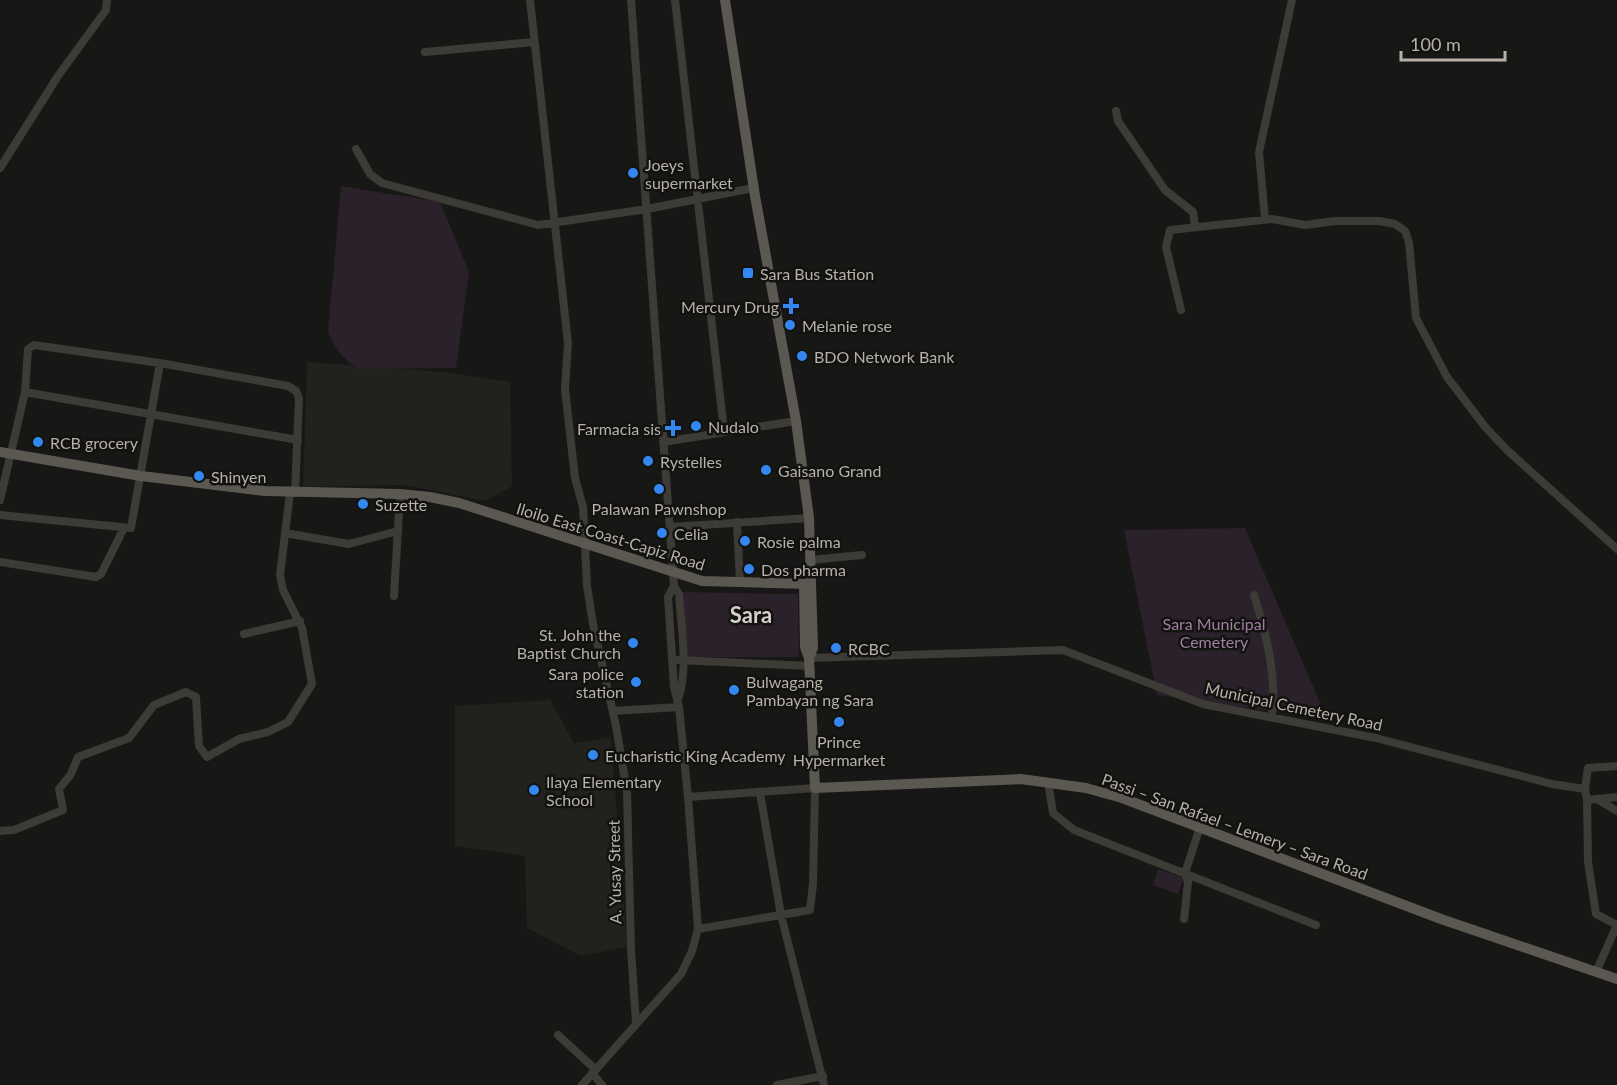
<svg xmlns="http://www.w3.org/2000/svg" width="1617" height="1085" font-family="Lato,sans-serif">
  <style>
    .built { fill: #21211e }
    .green { fill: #2a212a }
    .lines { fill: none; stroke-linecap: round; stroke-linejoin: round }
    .minor { stroke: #3c3b36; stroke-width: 8 }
    .major { stroke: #5b5852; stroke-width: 10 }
    .poi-dot { fill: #3487f1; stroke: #121210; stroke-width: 2 }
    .labels { text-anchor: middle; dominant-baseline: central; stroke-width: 5; stroke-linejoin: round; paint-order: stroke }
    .poi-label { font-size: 16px; fill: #b7b1a7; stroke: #121210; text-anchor: start }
    .street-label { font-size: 16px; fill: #b7b1a7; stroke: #121210 }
    .park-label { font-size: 16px; fill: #a17ea2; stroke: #121210 }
    .district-label { font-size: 22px; font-weight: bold; fill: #d3cfc8; stroke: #121210 }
  </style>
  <rect width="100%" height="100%" fill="#171715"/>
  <path class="built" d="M307,362L443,372L510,382L512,486L486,501L404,485L303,487Z
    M550,700L574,743L611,737L627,947L581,956L527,928L525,856L455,846V706Z"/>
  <path class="green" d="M341,186L440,202L469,272L456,368L359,369C344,361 335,348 328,332Z
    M1245,528L1327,719L1157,695L1124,530Z
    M682,592L798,594L799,657H685Z
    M1158,869L1184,878L1178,894L1153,885Z"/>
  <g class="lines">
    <path class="minor" d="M530,0L568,343L565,389L575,478L583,507L587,586L593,624L616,726L627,792L631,949L636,1023
      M631,0L674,586L679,594C681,627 689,668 678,699
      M675,0L724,431
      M425,52L534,42
      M1116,111L1118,121L1165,190L1193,212L1195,226
      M356,149L370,174L382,183L538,225L647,209L753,188
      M0,168L58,76L106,10L107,0
      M1265,219L1259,152L1292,0
      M1181,310L1166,247L1170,230L1272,219L1305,225L1335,221H1379L1395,224L1405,231L1409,242L1416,318L1447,377L1486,428L1507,450L1617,549
      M25,392L298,440
      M663,442L796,421
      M0,500L25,392L28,349L34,345L160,363L288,386L296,391L299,398L295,493
      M0,515L131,528L160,363
      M737,522L740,583
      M671,527L809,518
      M285,533L349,544L398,531
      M810,560L862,555
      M0,562L96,577L101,574L124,528
      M1254,595C1266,633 1277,675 1272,715
      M394,596L400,494
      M244,634L300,621
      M809,658L1063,650L1203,704L1376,738L1552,784L1585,789L1587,800
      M678,660L810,666
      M613,711L679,707
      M1048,782L1053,813L1074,830L1316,925
      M1585,789L1588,768L1617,766
      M760,793L781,915L824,1085
      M688,797L815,788L813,884L810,910L698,929
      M1597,799L1617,811
      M0,831L14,830L63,810L59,789L71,774L78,757L129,738L154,705L186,692L196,697L199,746L207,757L239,739L268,732L288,722L312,684L302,628L283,590L280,575L290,493
      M1184,919L1188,882L1185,873L1200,827
      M1596,972L1617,925L1596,914L1588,862L1587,800L1617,797
      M558,1035L595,1069
      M592,1073L602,1085
      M582,1085L681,974L692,951L698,929L688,797L679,707L674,687L668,597L674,586
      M777,1085L823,1076"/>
    <path class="major" d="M725,0L755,196L796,421L809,518L813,648L809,658
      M0,452L141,476L265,491L400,494L430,497L459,503L702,581L809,584
      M804,585L805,647L809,658L815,788L1021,779L1086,788L1122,798L1441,919L1617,979"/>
  </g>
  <g class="poi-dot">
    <circle cx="633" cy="173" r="6"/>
    <rect x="742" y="267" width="12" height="12" rx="3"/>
    <path d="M788 297h6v6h6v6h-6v6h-6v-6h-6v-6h6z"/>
    <circle cx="790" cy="325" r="6"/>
    <circle cx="802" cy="356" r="6"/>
    <circle cx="696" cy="426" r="6"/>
    <path d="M670 419h6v6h6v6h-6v6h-6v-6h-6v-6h6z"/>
    <circle cx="38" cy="442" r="6"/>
    <circle cx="648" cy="461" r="6"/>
    <circle cx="766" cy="470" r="6"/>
    <circle cx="199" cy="476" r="6"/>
    <circle cx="659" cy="489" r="6"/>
    <circle cx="363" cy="504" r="6"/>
    <circle cx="662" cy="533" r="6"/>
    <circle cx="745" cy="541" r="6"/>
    <circle cx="749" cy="569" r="6"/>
    <circle cx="633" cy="643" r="6"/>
    <circle cx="836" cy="648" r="6"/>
    <circle cx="636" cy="682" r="6"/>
    <circle cx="734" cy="690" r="6"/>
    <circle cx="839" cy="722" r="6"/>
    <circle cx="593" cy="755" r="6"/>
    <circle cx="534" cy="790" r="6"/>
  </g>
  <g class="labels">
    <g class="poi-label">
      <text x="645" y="164">Joeys<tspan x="645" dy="18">supermarket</tspan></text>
      <text x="760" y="273">Sara Bus Station</text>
      <text x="779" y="306" text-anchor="end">Mercury Drug</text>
      <text x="802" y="325">Melanie rose</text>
      <text x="814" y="356">BDO Network Bank</text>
      <text x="708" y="426">Nudalo</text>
      <text x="661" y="428" text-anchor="end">Farmacia sis</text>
      <text x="50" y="442">RCB grocery</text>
      <text x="660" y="461">Rystelles</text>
      <text x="778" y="470">Gaisano Grand</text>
      <text x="211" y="476">Shinyen</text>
      <text x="375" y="504">Suzette</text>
      <text x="659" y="508" text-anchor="middle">Palawan Pawnshop</text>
      <text x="674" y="533">Celia</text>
      <text x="757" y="541">Rosie palma</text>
      <text x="761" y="569">Dos pharma</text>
      <text x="621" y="634" text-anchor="end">St. John the<tspan x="621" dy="18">Baptist Church</tspan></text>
      <text x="848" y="648">RCBC</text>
      <text x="624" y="673" text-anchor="end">Sara police<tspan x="624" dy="18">station</tspan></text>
      <text x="746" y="681">Bulwagang<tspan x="746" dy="18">Pambayan ng Sara</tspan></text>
      <text x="839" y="741" text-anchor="middle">Prince<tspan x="839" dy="18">Hypermarket</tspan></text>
      <text x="605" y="755">Eucharistic King Academy</text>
      <text x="546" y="781">Ilaya Elementary<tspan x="546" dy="18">School</tspan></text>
    </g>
    <g class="street-label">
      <text transform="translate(611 536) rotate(17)">Iloilo East Coast-Capiz Road</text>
      <text transform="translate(1294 706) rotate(12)">Municipal Cemetery Road</text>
      <text transform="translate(1235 826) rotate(20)">Passi – San Rafael – Lemery – Sara Road</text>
      <text transform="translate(614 872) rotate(-91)">A. Yusay Street</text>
    </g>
    <g class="park-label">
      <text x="1214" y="623">Sara Municipal<tspan x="1214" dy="18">Cemetery</tspan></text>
    </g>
    <g class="district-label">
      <text x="751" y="614">Sara</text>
    </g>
  </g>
  <path d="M1401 51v9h104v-9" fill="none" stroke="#b7b1a7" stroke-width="3"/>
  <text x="1410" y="51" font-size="18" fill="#b7b1a7" stroke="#121210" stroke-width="4.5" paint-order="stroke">100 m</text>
</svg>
